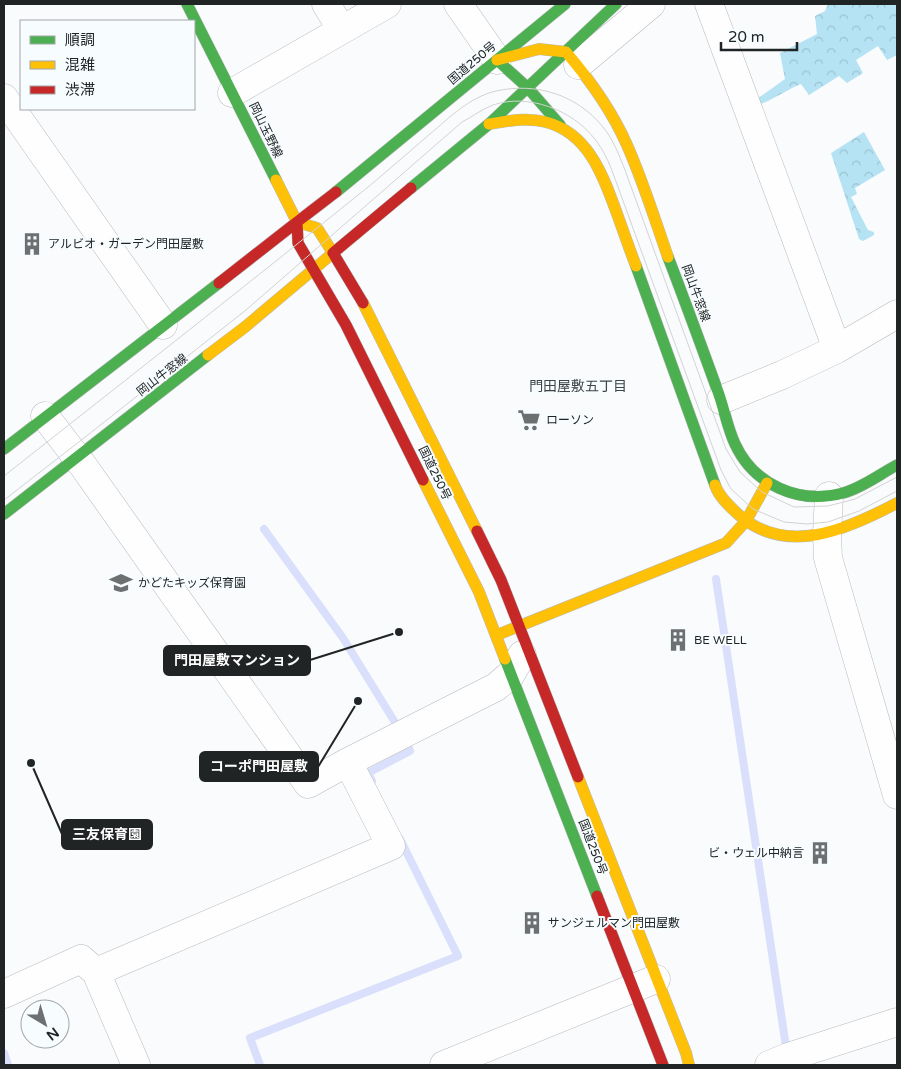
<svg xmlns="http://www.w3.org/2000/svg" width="901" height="1069" font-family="'Varela Round','Noto Sans JP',sans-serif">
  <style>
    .forest { fill: url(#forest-crowns) }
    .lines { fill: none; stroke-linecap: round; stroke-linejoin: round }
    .stream { stroke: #dae0fb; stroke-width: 8 }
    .street-casing { stroke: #b8babc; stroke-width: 29 }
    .fast-casing { stroke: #b8babc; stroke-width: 12 }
    .slow-casing { stroke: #b8babc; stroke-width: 12 }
    .jam-casing { stroke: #b8babc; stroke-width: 12 }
    .street { stroke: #fefeff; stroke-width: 28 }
    .fast { stroke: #4caf50; stroke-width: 11 }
    .slow { stroke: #ffc107; stroke-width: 11 }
    .jam { stroke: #c62828; stroke-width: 11 }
    .tram { stroke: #d2d3d3; stroke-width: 1 }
    .labels { text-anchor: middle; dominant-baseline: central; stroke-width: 4; stroke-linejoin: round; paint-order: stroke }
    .street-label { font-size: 12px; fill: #212425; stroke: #f7fcff }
    .poi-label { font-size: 12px; fill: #212425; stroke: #f7fcff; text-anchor: start }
    .neighbourhood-label { font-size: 14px; fill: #3e4446; stroke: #f7fcff }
    .leader { fill: none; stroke: #212425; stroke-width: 2 }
    .callout-dot { fill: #212425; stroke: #f7fcff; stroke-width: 2 }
    .callout { fill: #212425; stroke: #212425; stroke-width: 2 }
    .callout-label { font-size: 14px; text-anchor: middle; font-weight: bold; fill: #fff }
  </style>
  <defs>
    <pattern id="forest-crowns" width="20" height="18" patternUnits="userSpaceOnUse" patternTransform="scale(1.25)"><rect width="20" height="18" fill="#b5e3f3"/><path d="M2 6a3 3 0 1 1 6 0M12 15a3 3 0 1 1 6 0" fill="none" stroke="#9bc3d0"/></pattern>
  </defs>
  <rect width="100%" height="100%" fill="#f9fbfd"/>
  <path class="forest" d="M828,4H897V55L887,60L878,46L856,60L863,73L847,83L839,76L809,95L801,84C784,91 772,101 755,106L753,102L785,79L780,53L817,34L815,16L825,11Z
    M864,132L885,170L855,188L857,194L851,197L868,230L874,232V235L863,241L859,239L831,153Z"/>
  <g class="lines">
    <path class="stream" d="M264,529L343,638L396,724
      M716,579L786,1047
      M372,781L368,773L410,751L409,748
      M4,1053L8,1065
      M260,1065L250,1038L458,956L400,839"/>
    <defs>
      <path id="street" d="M326,4L342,30
        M458,4L497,60
        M709,4L837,349
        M578,65L651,4
        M232,93L387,4
        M4,98L163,325
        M721,400L782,375L837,349L897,314
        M45,416L84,467L308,784L348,762L496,687L511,674L522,655
        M829,496L827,534L828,558L897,795
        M96,972L391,846L348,762
        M4,994L81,959L96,972L136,1065
        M444,1065L656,979
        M769,1065L788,1057L897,1022"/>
      <path id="fast" d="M187,4L276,180
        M497,60L528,88L560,125
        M411,188L489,124L616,4
        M336,192L565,4
        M668,257C685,301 701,345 717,389C724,407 727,427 735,444C754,485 799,505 843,493C862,488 880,474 897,465
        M636,266L715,485
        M4,449L219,283
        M4,514L208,355
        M505,659L597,896"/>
      <path id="slow" d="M497,60L539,49L566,52C590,80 612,111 627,145C643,181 655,220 668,257
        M489,124C508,121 527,117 546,122C588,133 603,175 616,211C623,230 629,248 636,266
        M363,303L477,531
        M208,355L245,327L333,253L317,228L297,222L276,180
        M423,480L479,592L505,659
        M715,485C719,497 730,507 739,515C787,557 848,529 897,503
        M497,635L726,543L746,521L767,483
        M578,777L686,1053L689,1065"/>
      <path id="jam" d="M336,192L297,222L298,243L346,325L423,480
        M219,283L297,222
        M363,303L333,253L411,188
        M477,531L501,580L578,777
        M597,896L663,1065"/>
    </defs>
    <use href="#street" class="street-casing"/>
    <use href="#fast" class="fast-casing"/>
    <use href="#slow" class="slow-casing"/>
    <use href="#jam" class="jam-casing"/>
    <use href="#street" class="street"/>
    <use href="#fast" class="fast"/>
    <use href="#slow" class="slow"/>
    <use href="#jam" class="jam"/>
    <path class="tram" d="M4,476C127,379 251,282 373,183C392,167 411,150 430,134C450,117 470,97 496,91C537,82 577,95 603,127C613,139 619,155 625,170L726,449L740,472L762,492L794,507L828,506L855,499L897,477
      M4,500L84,438L246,310L462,122C472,117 482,109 493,105C528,93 572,110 594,138C603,149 609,162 614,176L721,470L731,489L753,509L784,522L807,524L828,522L859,511L897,491"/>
  </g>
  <defs>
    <symbol id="building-bare" viewBox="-9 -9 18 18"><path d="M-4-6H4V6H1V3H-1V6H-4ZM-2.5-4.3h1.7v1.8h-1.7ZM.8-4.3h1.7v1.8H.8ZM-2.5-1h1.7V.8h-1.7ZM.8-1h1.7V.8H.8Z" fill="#6d6f71" stroke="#f7fcff" stroke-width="2.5" paint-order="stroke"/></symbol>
    <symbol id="supermarket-bare" viewBox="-9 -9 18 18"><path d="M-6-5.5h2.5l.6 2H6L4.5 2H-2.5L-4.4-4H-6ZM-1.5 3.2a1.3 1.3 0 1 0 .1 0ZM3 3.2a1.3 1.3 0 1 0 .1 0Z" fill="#6d6f71" stroke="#f7fcff" stroke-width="2.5" paint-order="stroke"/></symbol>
    <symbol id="school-bare" viewBox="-9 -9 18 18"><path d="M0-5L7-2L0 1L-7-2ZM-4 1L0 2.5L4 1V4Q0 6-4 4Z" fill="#6d6f71" stroke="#f7fcff" stroke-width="2.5" paint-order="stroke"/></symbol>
  </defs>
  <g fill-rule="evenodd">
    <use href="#building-bare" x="16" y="228" width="32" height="32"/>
    <use href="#supermarket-bare" x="513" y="404" width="32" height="32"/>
    <use href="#school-bare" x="105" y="567" width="32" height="32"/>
    <use href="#building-bare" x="662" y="624" width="32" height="32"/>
    <use href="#building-bare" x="804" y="837" width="32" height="32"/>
    <use href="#building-bare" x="516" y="907" width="32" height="32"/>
  </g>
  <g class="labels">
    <g class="street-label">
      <text transform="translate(472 63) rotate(-40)">国道250号</text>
      <text transform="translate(266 130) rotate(64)">岡山玉野線</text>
      <text transform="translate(696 293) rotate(70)">岡山牛窓線</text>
      <text transform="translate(162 375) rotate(-38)">岡山牛窓線</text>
      <text transform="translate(435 473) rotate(64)">国道250号</text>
      <text transform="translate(593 847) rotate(69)">国道250号</text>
    </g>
    <g class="poi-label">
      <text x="48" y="244">アルビオ・ガーデン門田屋敷</text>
      <text x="546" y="420">ローソン</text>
      <text x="138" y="583">かどたキッズ保育園</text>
      <text x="694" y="640">BE WELL</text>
      <text x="804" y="853" text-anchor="end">ビ・ウェル中納言</text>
      <text x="548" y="923">サンジェルマン門田屋敷</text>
    </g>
    <g class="neighbourhood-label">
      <text x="578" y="386">門田屋敷五丁目</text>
    </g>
  </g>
  <path class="leader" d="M399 632L310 660M358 701L318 767M31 763L62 834"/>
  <g class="callout-dot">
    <circle cx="399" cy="632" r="5"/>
    <circle cx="358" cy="701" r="5"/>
    <circle cx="31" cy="763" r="5"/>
  </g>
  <g class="callout">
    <rect x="164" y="646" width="146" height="29" rx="5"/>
    <rect x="200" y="752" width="118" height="29" rx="5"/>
    <rect x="62" y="820" width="90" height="29" rx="5"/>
  </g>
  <g class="callout-label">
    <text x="237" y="665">門田屋敷マンション</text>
    <text x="259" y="771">コーポ門田屋敷</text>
    <text x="107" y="839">三友保育園</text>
  </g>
  <rect width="901" height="1069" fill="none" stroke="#212425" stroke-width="10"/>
  <rect x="20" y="20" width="175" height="90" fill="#f7fcff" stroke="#a1a6a8"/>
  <rect x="30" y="36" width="25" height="8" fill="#4caf50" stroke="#a1a6a8"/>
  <text x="65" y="45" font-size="15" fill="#212425">順調</text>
  <rect x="30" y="61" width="25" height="8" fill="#ffc107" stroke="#a1a6a8"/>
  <text x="65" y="70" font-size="15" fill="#212425">混雑</text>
  <rect x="30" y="86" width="25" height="8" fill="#c62828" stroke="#a1a6a8"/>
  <text x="65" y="95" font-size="15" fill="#212425">渋滞</text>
  <g transform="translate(45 1024) rotate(142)"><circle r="24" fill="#f7fcff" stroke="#a1a6a8"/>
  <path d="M0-4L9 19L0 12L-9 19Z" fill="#6d6f71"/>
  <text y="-8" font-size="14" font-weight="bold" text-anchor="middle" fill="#212425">N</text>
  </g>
  <path d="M721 42v8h76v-8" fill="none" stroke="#212425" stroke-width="2.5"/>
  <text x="728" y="42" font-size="15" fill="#212425" stroke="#f7fcff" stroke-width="4" paint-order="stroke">20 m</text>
</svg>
